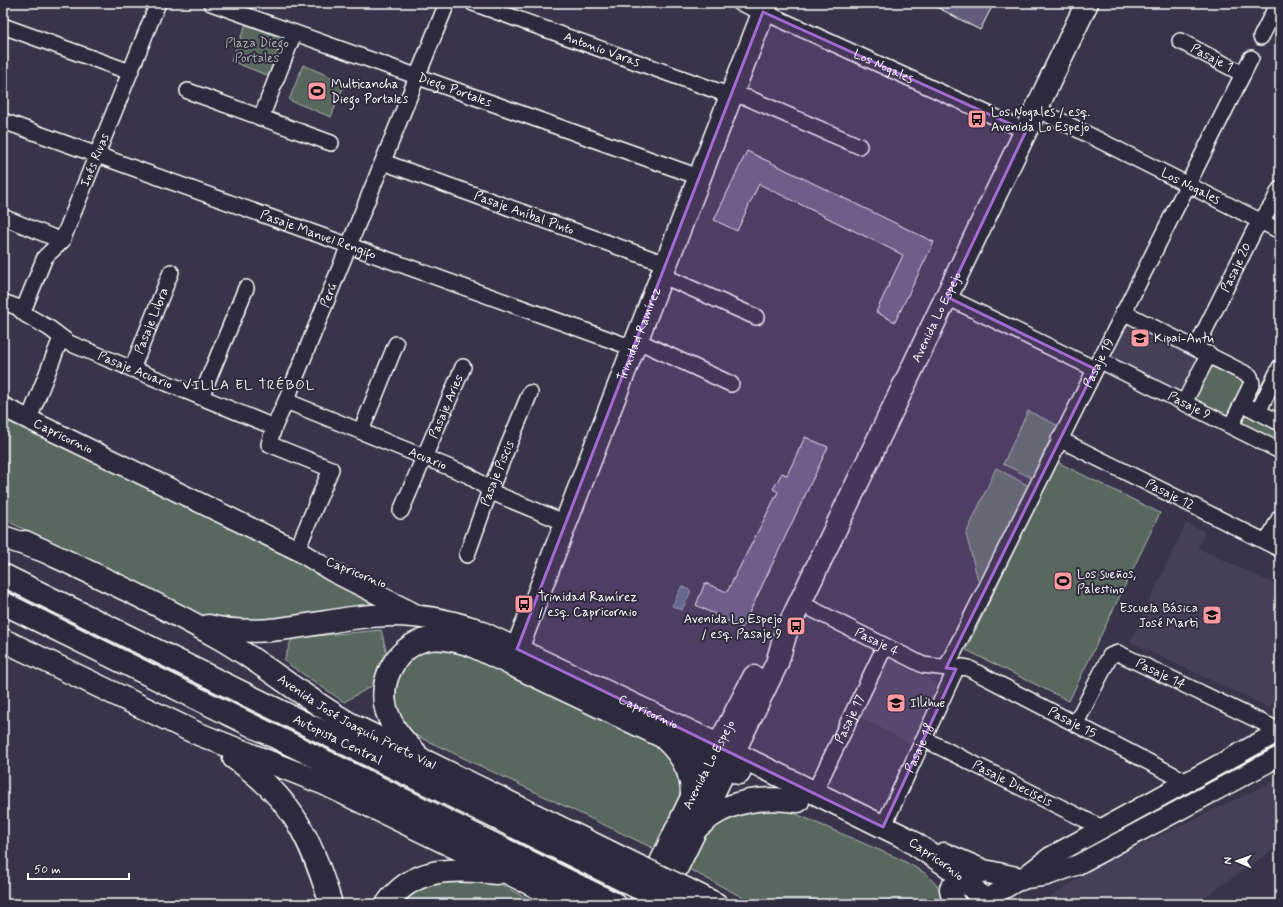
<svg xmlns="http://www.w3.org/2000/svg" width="1283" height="907" font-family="Mynerve,sans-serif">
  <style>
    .built { fill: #454058 }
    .green { fill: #58685f; stroke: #acb4af }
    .water { fill: #54687f; stroke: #98a4b2 }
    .building { fill: #625c7a; stroke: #fff }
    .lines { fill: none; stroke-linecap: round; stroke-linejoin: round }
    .minor-casing { stroke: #fff; stroke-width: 18 }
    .tertiary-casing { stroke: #fff; stroke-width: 22 }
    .secondary-casing { stroke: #fff; stroke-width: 25 }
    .primary-casing { stroke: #fff; stroke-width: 25 }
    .motorway-casing { stroke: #fff; stroke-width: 25 }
    .minor { stroke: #2f2a3d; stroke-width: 15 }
    .tertiary { stroke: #2f2a3d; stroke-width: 19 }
    .secondary { stroke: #2f2a3d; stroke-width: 22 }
    .primary { stroke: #2f2a3d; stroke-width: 22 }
    .motorway { stroke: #2f2a3d; stroke-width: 22 }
    .primary-bridge-casing { stroke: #fff; stroke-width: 25; stroke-linecap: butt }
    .motorway-bridge-casing { stroke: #fff; stroke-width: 25; stroke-linecap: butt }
    .primary-bridge { stroke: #2f2a3d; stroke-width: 22 }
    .motorway-bridge { stroke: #2f2a3d; stroke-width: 22 }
    .marked { fill: #a36bd2; fill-opacity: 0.2; stroke: #a36bd2; stroke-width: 3; stroke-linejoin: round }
    .labels { text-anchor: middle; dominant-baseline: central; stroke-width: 4; stroke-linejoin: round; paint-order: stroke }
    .park-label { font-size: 13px; fill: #acb4af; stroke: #2f2a3d }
    .street-label { font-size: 13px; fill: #fff; stroke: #2f2a3d }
    .poi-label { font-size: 13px; fill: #fff; stroke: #2f2a3d; text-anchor: start }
    .neighbourhood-label { font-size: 14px; letter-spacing: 1px; fill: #fff; stroke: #2f2a3d }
  </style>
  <rect width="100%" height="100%" fill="#393449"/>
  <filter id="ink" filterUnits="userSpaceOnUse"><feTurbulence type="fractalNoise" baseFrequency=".025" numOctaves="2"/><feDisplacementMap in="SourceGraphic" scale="8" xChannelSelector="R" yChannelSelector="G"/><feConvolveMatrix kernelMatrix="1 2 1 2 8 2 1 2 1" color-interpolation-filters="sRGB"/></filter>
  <g filter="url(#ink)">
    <path class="built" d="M1126,319L1200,358L1181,396L1106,358Z
      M1186,523L1205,532L1198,548L1280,587V687L1270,708L1130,642Z
      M885,657L938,684L911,744L856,715Z
      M1280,778V845L1195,904H1039L1099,865Z"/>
    <path class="green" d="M246,24L283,39L269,76L231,61Z
      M303,65L345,83L331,117L289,100Z
      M1208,365L1246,383L1229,420L1190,399Z
      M1245,410L1280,427V445L1238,424Z
      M1028,411L1057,425L1032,478L1003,464Z
      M3,413L397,609L217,623L3,519Z
      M1057,462L1160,513L1069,701L966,650Z
      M996,468L1029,486L980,588L966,534Z
      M381,630L387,654L378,667L372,686L344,702L284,661L292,638Z
      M446,639L659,740L686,788L659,851L411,733L393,711L391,701L403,659Z
      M764,805L794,813L902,860L925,873L943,892L947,904H755L685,867L711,824Z
      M433,879L496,882L538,904H395Z"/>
    <path class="water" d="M682,586L691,591L682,610L672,606Z"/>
    <path class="building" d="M929,3H994L980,30Z
      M747,151L934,242L895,322L876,312L903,255L759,184L737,231L714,220Z
      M805,437L828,447L742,628L696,605L705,583L727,592L778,492L773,489L782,473L787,475Z"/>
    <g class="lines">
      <defs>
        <g id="minor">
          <path id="s1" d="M211,3L699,177"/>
          <path id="s2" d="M473,3L720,92L748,98L859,146"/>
          <path id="s3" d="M740,3L775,17L1026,131"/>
          <path d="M3,26L130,72"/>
          <path d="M1261,37L1278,3"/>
          <path id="s4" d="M1180,41L1243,74"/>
          <path d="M188,91L331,143"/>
          <path id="s5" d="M1037,109L1280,231"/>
          <path d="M261,118L294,33"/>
          <path id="s6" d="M3,121L633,348"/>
          <path id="s7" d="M383,162L666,264"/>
          <path d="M3,217L62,241"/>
          <path d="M661,275L756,317"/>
          <path d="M947,297L1095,369"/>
          <path id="s8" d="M3,302L17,307L26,315L49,328L69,343L274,427"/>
          <path id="s9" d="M23,311L45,257L62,241L158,3"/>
          <path d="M1123,312L1250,376L1252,383L1231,426"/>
          <path d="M636,340L731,384"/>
          <path id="s10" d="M1196,348L1254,231L1272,205L1280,189"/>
          <path id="s11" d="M1099,360L1280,451"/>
          <path id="s12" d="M132,369L171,272"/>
          <path d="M201,397L246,288"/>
          <path id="s13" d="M286,401L468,475L496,494L566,523"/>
          <path d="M1184,403L1209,354"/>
          <path d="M1249,407L1280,423"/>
          <path d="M1258,412L1280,367"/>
          <path d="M29,419L61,338"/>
          <path d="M361,431L396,344"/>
          <path id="s14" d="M1059,439L1280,549"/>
          <path id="s15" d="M401,511L463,367"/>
          <path d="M1267,542L1280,517"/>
          <path id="s16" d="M297,550L331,469L269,444L274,427L286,401L447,3"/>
          <path id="s17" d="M467,555L490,490L530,393"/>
          <path id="s18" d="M800,603L923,665L955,669"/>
          <path id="s19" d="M946,668L1251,58"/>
          <path id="s20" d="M956,669L962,667L968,668L1187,782"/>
          <path id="s21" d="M1076,723L1110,656L1118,653L1280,731"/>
          <path id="s22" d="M924,739L1102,828"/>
          <path id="s23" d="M814,793L885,646"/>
          <path id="s24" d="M883,827L956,669"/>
        </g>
        <g id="tertiary">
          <path id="s25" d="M3,407L297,550L331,571L422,617"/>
          <path d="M1021,879L1046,876L1077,865L1280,756"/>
          <path d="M985,900L1021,879L1050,857L1280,731"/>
        </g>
        <g id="secondary">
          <path id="s26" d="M474,629L718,745L906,838L948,866L971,886L987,904"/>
          <path d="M3,640L196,733L325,784L572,904"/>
          <path d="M471,645L739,773"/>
          <path id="s27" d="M514,665L517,649L767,3"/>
          <path d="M666,740C682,755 693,774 692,797"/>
          <path d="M234,758C293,799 310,837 331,904"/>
          <path d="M698,827C725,800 762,796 798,801"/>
          <path d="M944,854L984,871L1021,879"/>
          <path id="s28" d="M662,898L777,663L786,632L1087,3"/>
          <path d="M387,904C413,866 456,868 497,873"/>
          <path id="s29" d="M641,904L692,797L754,677"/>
        </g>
        <g id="primary">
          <path id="s30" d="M25,542C91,573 158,603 221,639C267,666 307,700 354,726L642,868"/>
          <path d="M208,626C256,638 303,625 352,618C395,612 433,615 474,629"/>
          <path d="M415,752C403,741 392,728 387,712C377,682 396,645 429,639C443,637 458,641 471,645"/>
          <path d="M686,889L716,904"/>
          <path d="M951,889L954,904"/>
        </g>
        <g id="motorway">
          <path d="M3,537L42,550"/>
          <path id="s31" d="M3,575L633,885"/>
          <path d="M3,603L615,904"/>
        </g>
      </defs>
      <use href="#minor" class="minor-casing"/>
      <use href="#tertiary" class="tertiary-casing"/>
      <use href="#secondary" class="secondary-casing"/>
      <use href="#primary" class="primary-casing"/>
      <use href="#motorway" class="motorway-casing"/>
      <use href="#minor" class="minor"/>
      <use href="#tertiary" class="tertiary"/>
      <use href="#secondary" class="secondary"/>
      <use href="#primary" class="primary"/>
      <use href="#motorway" class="motorway"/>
      <defs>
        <path id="primary-bridge" d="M642,868L686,889"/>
        <path id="motorway-bridge" d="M633,885L672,904"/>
      </defs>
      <use href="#primary-bridge" class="primary-bridge-casing"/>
      <use href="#motorway-bridge" class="motorway-bridge-casing"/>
      <use href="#primary-bridge" class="primary-bridge"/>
      <use href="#motorway-bridge" class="motorway-bridge"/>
    </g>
  </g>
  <path class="marked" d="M763,12L1026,131L947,297L1095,369L946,668L956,669L883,827L517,649Z"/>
  <defs>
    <symbol id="stadium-square" viewBox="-11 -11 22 22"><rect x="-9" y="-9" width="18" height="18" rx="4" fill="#ff9aa2" stroke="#2f2a3d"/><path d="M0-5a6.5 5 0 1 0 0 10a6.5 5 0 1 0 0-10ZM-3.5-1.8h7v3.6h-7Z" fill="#111"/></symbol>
    <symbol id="bus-square" viewBox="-11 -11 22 22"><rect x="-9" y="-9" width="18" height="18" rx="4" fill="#ff9aa2" stroke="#2f2a3d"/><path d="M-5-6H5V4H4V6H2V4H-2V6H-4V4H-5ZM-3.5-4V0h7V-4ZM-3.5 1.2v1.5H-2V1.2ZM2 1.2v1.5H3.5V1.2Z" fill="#111"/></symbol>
    <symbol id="school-square" viewBox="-11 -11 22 22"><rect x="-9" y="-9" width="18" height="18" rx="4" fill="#ff9aa2" stroke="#2f2a3d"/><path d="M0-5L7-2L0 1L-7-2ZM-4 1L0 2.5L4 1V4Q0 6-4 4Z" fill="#111"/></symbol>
  </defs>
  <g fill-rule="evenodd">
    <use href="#stadium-square" x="306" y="80" width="22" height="22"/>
    <use href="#bus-square" x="966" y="108" width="22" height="22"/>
    <use href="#school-square" x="1129" y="327" width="22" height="22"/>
    <use href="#stadium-square" x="1052" y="570" width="22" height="22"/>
    <use href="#bus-square" x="513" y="593" width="22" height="22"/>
    <use href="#school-square" x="1201" y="604" width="22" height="22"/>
    <use href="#bus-square" x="785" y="615" width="22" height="22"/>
    <use href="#school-square" x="885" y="692" width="22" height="22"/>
  </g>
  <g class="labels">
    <g class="park-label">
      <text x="257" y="43">Plaza Diego<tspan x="257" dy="15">Portales</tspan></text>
    </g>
    <g class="street-label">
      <text stroke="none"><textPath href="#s2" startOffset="137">Antonio Varas</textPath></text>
      <text stroke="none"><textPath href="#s4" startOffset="36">Pasaje 1</textPath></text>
      <text stroke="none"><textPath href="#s3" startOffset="157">Los Nogales</textPath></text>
      <text stroke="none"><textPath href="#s1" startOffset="259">Diego Portales</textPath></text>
      <text stroke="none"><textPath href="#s9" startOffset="169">Inés Rivas</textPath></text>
      <text stroke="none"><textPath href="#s5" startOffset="172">Los Nogales</textPath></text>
      <text stroke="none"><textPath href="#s7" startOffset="150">Pasaje Aníbal Pinto</textPath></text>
      <text stroke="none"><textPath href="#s6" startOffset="335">Pasaje Manuel Rengifo</textPath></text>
      <text stroke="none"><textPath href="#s10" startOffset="90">Pasaje 20</textPath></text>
      <text stroke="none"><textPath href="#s16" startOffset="315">Perú</textPath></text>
      <text stroke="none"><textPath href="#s28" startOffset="643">Avenida Lo Espejo</textPath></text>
      <text stroke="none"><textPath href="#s12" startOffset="52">Pasaje Libra</textPath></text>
      <text stroke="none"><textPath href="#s27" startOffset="354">Trinidad Ramírez</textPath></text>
      <text stroke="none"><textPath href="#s19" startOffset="341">Pasaje 19</textPath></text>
      <text stroke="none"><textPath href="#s8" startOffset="150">Pasaje Acuario</textPath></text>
      <text stroke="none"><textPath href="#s15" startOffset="114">Pasaje Aries</textPath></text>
      <text stroke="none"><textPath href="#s11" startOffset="101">Pasaje 9</textPath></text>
      <text stroke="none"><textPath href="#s25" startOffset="67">Capricornio</textPath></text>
      <text stroke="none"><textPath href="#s13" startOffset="153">Acuario</textPath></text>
      <text stroke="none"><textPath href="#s17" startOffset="87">Pasaje Piscis</textPath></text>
      <text stroke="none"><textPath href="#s14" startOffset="124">Pasaje 12</textPath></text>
      <text transform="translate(356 573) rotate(22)">Capricornio</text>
      <text stroke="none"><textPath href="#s18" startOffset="86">Pasaje 4</textPath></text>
      <text stroke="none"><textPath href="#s21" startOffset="131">Pasaje 14</textPath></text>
      <text stroke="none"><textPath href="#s26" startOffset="193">Capricornio</textPath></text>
      <text stroke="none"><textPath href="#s23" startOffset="82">Pasaje 17</textPath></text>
      <text stroke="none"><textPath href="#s30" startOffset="378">Avenida José Joaquín Prieto Vial</textPath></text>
      <text stroke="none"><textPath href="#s20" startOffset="130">Pasaje 15</textPath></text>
      <text stroke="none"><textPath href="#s31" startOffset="373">Autopista Central</textPath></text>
      <text stroke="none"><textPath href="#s24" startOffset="87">Pasaje 18</textPath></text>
      <text stroke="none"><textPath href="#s29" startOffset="155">Avenida Lo Espejo</textPath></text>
      <text stroke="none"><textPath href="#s22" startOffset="99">Pasaje Dieciseís</textPath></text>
      <text stroke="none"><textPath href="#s26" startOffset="517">Capricornio</textPath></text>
    </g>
    <g class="poi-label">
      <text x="331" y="84">Multicancha<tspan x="331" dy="15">Diego Portales</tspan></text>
      <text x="991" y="112">Los Nogales / esq.<tspan x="991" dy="15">Avenida Lo Espejo</tspan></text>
      <text x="1154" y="338">Kipai-Antu</text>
      <text x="1077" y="574">Los sueños,<tspan x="1077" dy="15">Palestino</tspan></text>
      <text x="538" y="597">Trinidad Ramírez<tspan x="538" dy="15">/ esq. Capricornio</tspan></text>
      <text x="1198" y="608" text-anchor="end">Escuela Básica<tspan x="1198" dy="15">José Marti</tspan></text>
      <text x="782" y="619" text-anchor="end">Avenida Lo Espejo<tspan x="782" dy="15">/ esq. Pasaje 9</tspan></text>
      <text x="910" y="703">Illihue</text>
    </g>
    <g class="neighbourhood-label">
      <text x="249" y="385">VILLA EL TRÉBOL</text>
    </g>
  </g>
  <rect width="1283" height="907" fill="none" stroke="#2f2a3d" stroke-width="16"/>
  <rect x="8" y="8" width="1267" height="891" fill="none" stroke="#fff" stroke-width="1.5" filter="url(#ink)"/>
  <g transform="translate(1237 861) rotate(272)" stroke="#2f2a3d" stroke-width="3" paint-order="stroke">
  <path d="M0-3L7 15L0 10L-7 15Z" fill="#ffffff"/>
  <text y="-6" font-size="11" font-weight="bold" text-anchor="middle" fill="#ffffff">N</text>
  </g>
  <path d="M28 873v6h101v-6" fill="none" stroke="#ffffff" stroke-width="2"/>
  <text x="34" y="873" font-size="12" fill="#ffffff" stroke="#2f2a3d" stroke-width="3" paint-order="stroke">50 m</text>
</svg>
